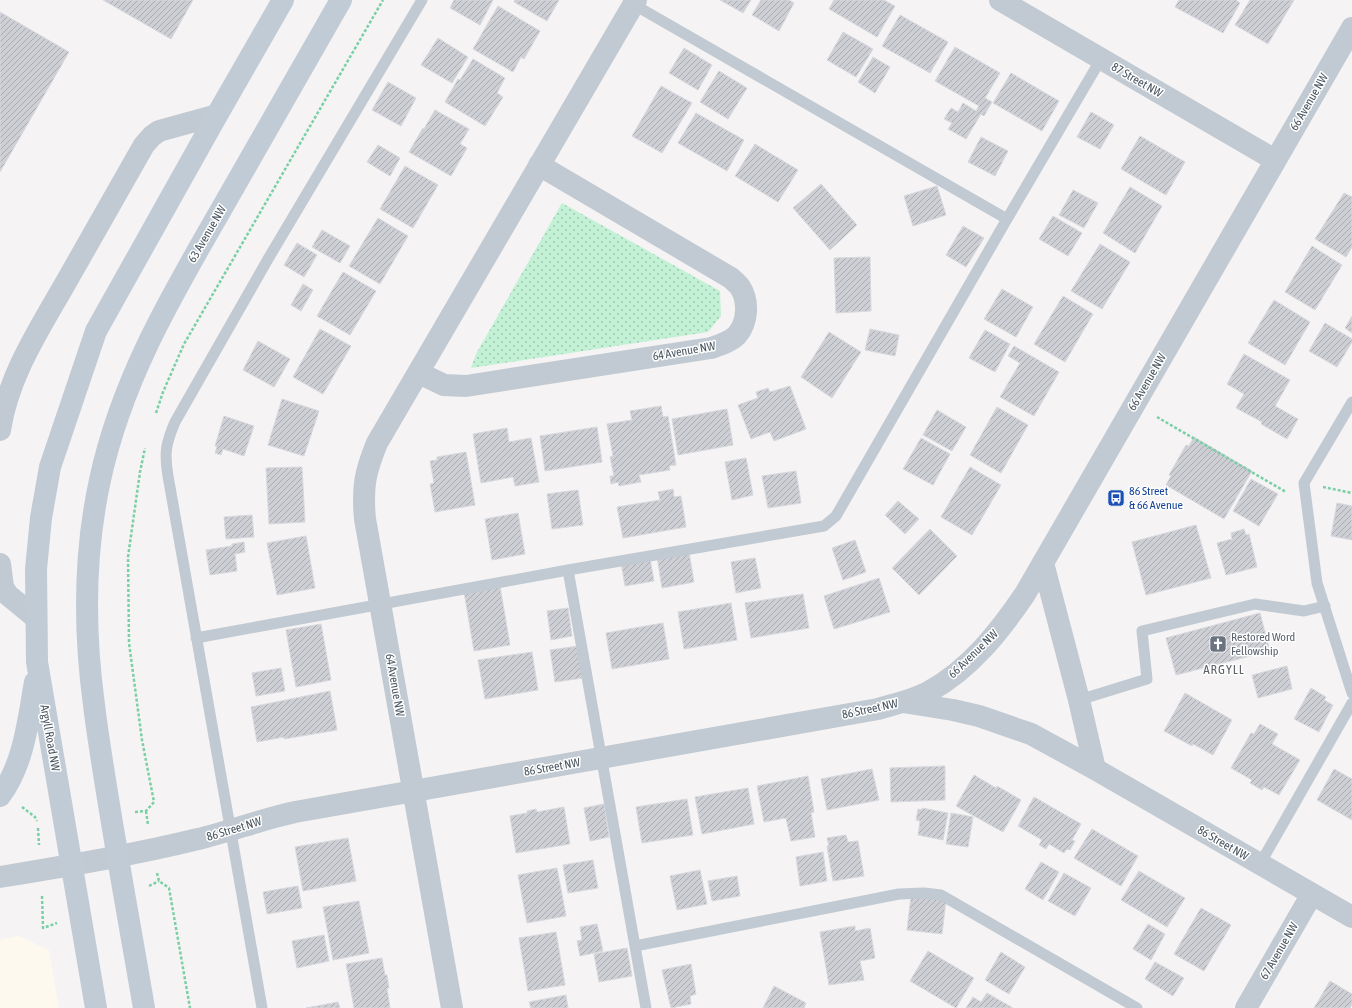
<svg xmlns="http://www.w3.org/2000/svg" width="1352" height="1008" font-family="'Asap Condensed',sans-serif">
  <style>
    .commercial { fill: #fdf9ef }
    .grass { fill: url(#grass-dots) }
    .building { fill: url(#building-hatch); stroke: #d7d9de }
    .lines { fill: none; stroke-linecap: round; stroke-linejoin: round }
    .path { stroke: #7ad0a6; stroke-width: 2.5; stroke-dasharray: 3 2; stroke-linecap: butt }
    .service { stroke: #c1cad2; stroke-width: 11 }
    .minor { stroke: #c1cad2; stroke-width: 22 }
    .tertiary { stroke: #c1cad2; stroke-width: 22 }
    .secondary { stroke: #c1cbd6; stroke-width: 22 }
    .labels { text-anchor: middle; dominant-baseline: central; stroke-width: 3; stroke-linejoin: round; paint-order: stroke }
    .street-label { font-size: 12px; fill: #4a5661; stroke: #fff }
    .transit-label { font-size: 12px; fill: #164399; stroke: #fff; text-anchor: start }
    .worship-label { font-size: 12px; fill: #5b616d; stroke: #fff; text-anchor: start }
    .neighbourhood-label { font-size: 13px; letter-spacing: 1px; fill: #5f6368; stroke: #fff }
  </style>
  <defs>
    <pattern id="grass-dots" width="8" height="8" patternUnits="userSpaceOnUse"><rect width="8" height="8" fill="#c3f1d5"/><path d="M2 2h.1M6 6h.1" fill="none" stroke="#a0c6b0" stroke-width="1.8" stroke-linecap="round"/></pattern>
    <pattern id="building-hatch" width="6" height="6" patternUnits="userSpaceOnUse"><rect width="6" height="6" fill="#cdcfd5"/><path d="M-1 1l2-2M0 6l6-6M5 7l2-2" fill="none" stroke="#a8abb0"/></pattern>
  </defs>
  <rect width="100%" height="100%" fill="#f5f3f3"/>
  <path class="commercial" d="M18,936L49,950L59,1008H0V940Z"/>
  <path class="grass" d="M562,203L720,291L721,316L708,332L471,368L476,354Z"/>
  <path class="building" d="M103,0H193L171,39Z
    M454,0H493L480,25L450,8Z
    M515,0H559L547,21L514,2Z
    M720,0H751L743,13Z
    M761,0H789L794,3L779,31L752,15Z
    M834,0H884L895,6L877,37L829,9Z
    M1179,0H1236L1240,3L1223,33L1175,7Z
    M1250,0H1294L1268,44L1235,25Z
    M498,6L540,31L524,59L521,57L513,72L473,49Z
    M0,12L69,52L0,172Z
    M900,15L948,42L930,73L882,46Z
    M843,32L873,49L856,77L827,60Z
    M438,38L468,57L452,83L421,65Z
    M955,47L1000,73L985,98L992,102L984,116L981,114L966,139L948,129L952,123L944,119L951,108L958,112L963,103L976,111L979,106L935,81Z
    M684,48L712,65L698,90L669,73Z
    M873,57L890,67L875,93L858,82Z
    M473,59L505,78L497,93L503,97L485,126L445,102L458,79L460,80Z
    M719,71L747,88L728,119L700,102Z
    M1011,73L1059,101L1042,131L993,103Z
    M388,82L416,98L401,126L372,110Z
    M661,86L692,103L662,153L632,136Z
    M435,110L469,129L460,144L467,148L451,176L409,152L423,128L424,129Z
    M1091,112L1114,125L1100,149L1077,137Z
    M696,113L744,140L727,171L678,143Z
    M1140,136L1185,162L1166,195L1121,169Z
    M981,137L1008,151L995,176L968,162Z
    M755,144L798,170L778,202L735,176Z
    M378,145L400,158L390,176L367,162Z
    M405,166L438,185L413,228L380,209Z
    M821,184L857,225L830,250L793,208Z
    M937,186L946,215L913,226L904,196Z
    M1130,187L1162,206L1135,253L1103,233Z
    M1073,190L1098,203L1084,228L1059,215Z
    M1344,193L1352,197V247L1346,257L1315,239Z
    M1053,216L1082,233L1068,256L1039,239Z
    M378,218L408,236L380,284L349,266Z
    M963,226L984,238L966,267L946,255Z
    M322,230L350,246L340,263L312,247Z
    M297,243L317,255L304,277L284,265Z
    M1100,244L1130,262L1102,309L1071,291Z
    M1312,246L1342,265L1315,310L1285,292Z
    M870,257L871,311L836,313L834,258Z
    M343,272L376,291L350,335L317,316Z
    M303,284L313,290L301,311L291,305Z
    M1002,289L1033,307L1016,337L984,319Z
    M1063,296L1093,314L1065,362L1034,344Z
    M1274,300L1310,322L1285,365L1248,343Z
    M1352,316V333L1345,328Z
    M1325,323L1352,339V342L1337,367L1309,351Z
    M320,329L351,346L323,394L293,377Z
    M870,329L899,335L895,356L865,350Z
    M985,330L1010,344L995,372L969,358Z
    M829,332L861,352L832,398L801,377Z
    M258,341L290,359L274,387L243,370Z
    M1014,346L1059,372L1034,416L1000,397L1020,363L1008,356Z
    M1244,354L1290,380L1275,406L1298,419L1287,439L1261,424L1262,422L1236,408L1244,394L1227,384Z
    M790,386L806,429L774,441L770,432L751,439L738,405L758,398L756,392L768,388L770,392Z
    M282,399L319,411L304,456L268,445Z
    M661,406L663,417L668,416L676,465L669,466L670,470L639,475L641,482L619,486L618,482L611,484L610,476H614L610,457L613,456L607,424L632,420L630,411Z
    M997,407L1028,425L1001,473L970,455Z
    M727,409L733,445L678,455L672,419Z
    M937,410L966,427L952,451L923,435Z
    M224,416L254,426L244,456L223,449L221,455L215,453L217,447L215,446Z
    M597,427L602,462L545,471L540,436Z
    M507,428L509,442L531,438L539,482L515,486L513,477L481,483L473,434Z
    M1194,437L1252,471L1224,519L1166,485L1171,476L1169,475L1186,445L1189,446Z
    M921,438L950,454L933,485L903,469Z
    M466,452L475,505L435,512L430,484L434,483L430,461L437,460V457Z
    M746,458L753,495L732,500L725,462Z
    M302,467L305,522L269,524L266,468Z
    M970,467L1001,485L972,535L941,517Z
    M796,471L801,503L768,508L762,476Z
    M1251,479L1278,494L1259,526L1233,511Z
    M673,489L674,497L681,496L686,527L623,538L617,507L660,500L658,492Z
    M578,490L583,525L552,529L547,494Z
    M898,501L919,519L905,534L885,515Z
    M1337,503L1352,506V540L1331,536Z
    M518,513L525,554L492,560L485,519Z
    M252,515L254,537L226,539L224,517Z
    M1196,525L1211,578L1146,595L1132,542Z
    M930,529L957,556L919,595L892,568Z
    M1244,529L1246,535L1249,534L1257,567L1226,575L1217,543L1232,539L1231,533Z
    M306,536L315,588L277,595L267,543Z
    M855,540L866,572L843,580L832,548Z
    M244,542L245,552L235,554L237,571L210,575L206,550L232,546V544Z
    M689,552L694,582L662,588L657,557Z
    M650,558L654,581L625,586L621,563Z
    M755,558L761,588L736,593L731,562Z
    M879,578L890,612L834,629L824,596Z
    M500,586L510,645L474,651L464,592Z
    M803,594L809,628L751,638L745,603Z
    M731,603L737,640L684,649L678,612Z
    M568,608L572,636L551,640L547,611Z
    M1260,613L1270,651L1176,675L1166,638Z
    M663,623L669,659L612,669L606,633Z
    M321,624L331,680L296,687L286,630Z
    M578,646L583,678L555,682L550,650Z
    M532,652L538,690L485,699L478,660Z
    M1287,666L1292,689L1258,698L1252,675Z
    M281,668L285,691L256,696L252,673Z
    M1311,688L1326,697L1324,700L1333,705L1319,732L1294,719Z
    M330,691L337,730L284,739V737L257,742L251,707Z
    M1185,693L1232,720L1213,755L1193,744L1192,746L1164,731Z
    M1260,724L1278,734L1272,744L1300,760L1279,795L1264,787L1262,790L1250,783L1252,780L1231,768L1251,733L1254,734Z
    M945,766V800L891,802L890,768Z
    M872,769L879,800L827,810L821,779Z
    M1334,769L1352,779V820L1317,800Z
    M974,775L996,788L997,786L1021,800L1003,832L956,806Z
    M808,776L814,812L811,813L815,837L791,841L786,818L764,822L757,786Z
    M748,788L754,824L702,834L695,797Z
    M1034,797L1081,824L1072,840L1075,841L1070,850L1067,849L1064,853L1049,844L1046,849L1039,845L1042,840L1018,826Z
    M687,799L693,835L642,843L636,807Z
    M604,804L609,837L590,841L584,808Z
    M564,807L570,844L516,853L510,816L527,813V811L536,809L537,812Z
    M922,808L948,813L943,840L918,835L920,821L916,820L918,809L922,810Z
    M951,813L973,817L968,847L946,844Z
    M1092,829L1138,856L1121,886L1074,858Z
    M846,835L848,842L858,841L864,876L833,881L827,846H829L827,838Z
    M348,838L356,881L303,891L295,847Z
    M823,852L827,881L800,886L796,857Z
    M593,860L598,888L568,893L563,865Z
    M1041,862L1059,872L1043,900L1025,889Z
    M557,868L566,916L527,923L518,875Z
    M700,870L707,904L677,910L670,876Z
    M1139,871L1185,898L1167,927L1121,900Z
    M1064,873L1091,888L1075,916L1048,901Z
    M737,876L740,896L712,901L708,881Z
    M298,886L302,908L267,914L263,892Z
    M911,896L946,900L942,934L907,930Z
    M359,901L369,953L333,960L323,907Z
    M1201,908L1231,925L1204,971L1174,954Z
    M597,924L603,951L580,956L577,941L582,940L580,927Z
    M1148,924L1165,934L1151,960L1133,949Z
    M855,926V931L870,928L875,958L860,961L864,980L829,985L820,932Z
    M556,932L565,985L528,991L519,938Z
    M324,935L329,961L297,968L292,941Z
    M627,948L632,976L599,982L594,954Z
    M928,951L974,978L956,1008L910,981Z
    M1001,952L1025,967L1009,994L985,980Z
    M382,958L385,975H387L389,988H387L390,1008H354L346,964Z
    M1155,962L1184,978L1173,996L1145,979Z
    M691,964L696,994L690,996L691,1004L671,1008L662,970Z
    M1330,981L1352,994V1004L1350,1008H1314Z
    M774,986L806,1003L804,1008H763Z
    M987,993L1013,1008H966L973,997L981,1002Z
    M566,995L568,1008H531L529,1002Z
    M338,1002L340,1008H306Z"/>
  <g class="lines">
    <path class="path" d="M156,413L163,392L184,344L383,0
      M1157,417L1286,492
      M1323,487L1352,493
      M22,807L35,817L37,821
      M146,811L148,825
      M135,812L146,811L154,802L142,740L129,643L128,557L140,472L145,448
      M38,828L39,845
      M157,873L159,881L169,888L190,1008
      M149,886L159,881
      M42,896L43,928L57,923"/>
    <path class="service" d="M631,3L1007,219
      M1352,402L1304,483L1317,583L1352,693
      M568,570L646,1008
      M196,638L568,570L824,526L836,516L1007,219L1101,59
      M1079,700L1147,679L1142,631L1255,604L1304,611L1325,606
      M1260,864L1352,703
      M635,946L899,894L924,893L941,895L955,903L1137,1008
      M262,1008L168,476C164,453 166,443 175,422L268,259L422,0"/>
    <path class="minor" d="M1000,0L1275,160
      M419,373L444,385L466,386L711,348C720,345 730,342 737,335C748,322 749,301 740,287C738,284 734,281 731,278L539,165
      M0,430C8,377 38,331 65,284C91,238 118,191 144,145L152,136L159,131L217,115
      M1043,563L1079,700L1095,769
      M0,564L3,587L8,595L36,618
      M903,702L953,710L979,716L1031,734L1095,769L1352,917
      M452,1008L365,519C362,488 365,472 377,443L636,0
      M1246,1008L1312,894"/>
    <path class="tertiary" d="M0,877C66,866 133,855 198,839C231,831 263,819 295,812L878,709C895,704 914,700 930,691C970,669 1000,631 1025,594L1352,28"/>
    <path class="secondary" d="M0,796C24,764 28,721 35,682
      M96,1008L37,662L36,569L41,518L50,467L96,331L217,115L283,0
      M144,1008C131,932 117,856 105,780C101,755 97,730 94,705C84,631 84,553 100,480C121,382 169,300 218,215C259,143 300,72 341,0"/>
  </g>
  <defs>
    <symbol id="bus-square" viewBox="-11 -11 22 22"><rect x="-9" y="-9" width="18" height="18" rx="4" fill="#1a4fb4" stroke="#fff"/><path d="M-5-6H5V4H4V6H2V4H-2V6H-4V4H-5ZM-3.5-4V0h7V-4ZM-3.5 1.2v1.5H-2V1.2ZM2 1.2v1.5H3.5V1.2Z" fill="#fff"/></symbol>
    <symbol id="church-square" viewBox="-11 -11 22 22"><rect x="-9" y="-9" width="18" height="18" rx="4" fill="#6b7280" stroke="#fff"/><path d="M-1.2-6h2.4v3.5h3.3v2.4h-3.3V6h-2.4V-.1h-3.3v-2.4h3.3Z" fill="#fff"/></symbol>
  </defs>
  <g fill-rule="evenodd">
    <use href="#bus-square" x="1106" y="488" width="20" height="20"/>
    <use href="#church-square" x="1208" y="634" width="20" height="20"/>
  </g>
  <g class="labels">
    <g class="street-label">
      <text transform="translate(1137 80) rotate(30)">87 Street NW</text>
      <text transform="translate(1309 102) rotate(-60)">66 Avenue NW</text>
      <text transform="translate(207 234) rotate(-60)">63 Avenue NW</text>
      <text transform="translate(684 351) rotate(-10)">64 Avenue NW</text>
      <text transform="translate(1147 382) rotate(-60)">66 Avenue NW</text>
      <text transform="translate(973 654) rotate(-44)">66 Avenue NW</text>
      <text transform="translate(395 685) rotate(80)">64 Avenue NW</text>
      <text transform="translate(870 709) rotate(-12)">86 Street NW</text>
      <text transform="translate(50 738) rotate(80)">Argyll Road NW</text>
      <text transform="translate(552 767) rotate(-10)">86 Street NW</text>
      <text transform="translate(234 829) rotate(-17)">86 Street NW</text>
      <text transform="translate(1223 843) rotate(30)">86 Street NW</text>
      <text transform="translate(1279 951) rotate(-60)">67 Avenue NW</text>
    </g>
    <g class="transit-label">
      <text x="1129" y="491">86 Street<tspan x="1129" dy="14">&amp; 66 Avenue</tspan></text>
    </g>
    <g class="worship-label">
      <text x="1231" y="637">Restored Word<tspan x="1231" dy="14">Fellowship</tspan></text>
    </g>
    <g class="neighbourhood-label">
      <text x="1224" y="669">ARGYLL</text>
    </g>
  </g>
</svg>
